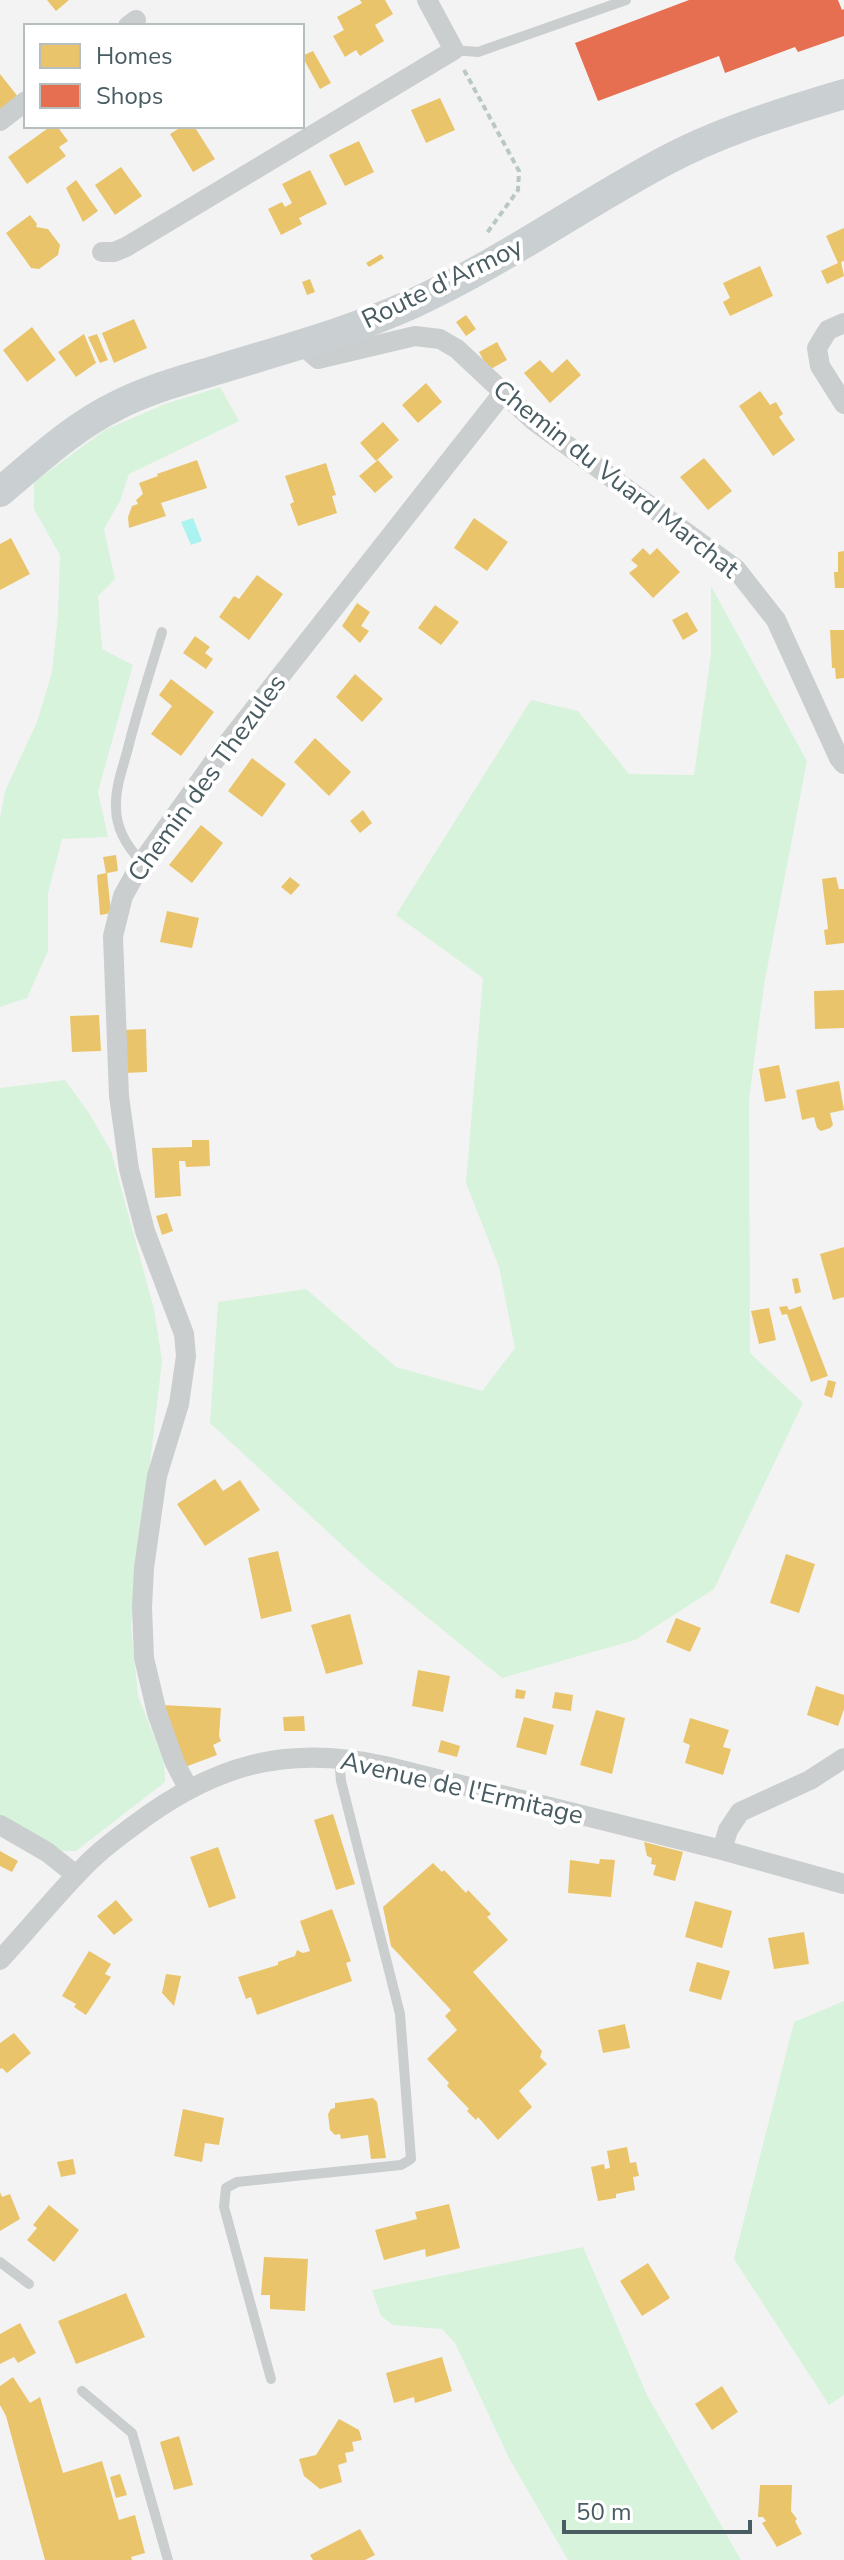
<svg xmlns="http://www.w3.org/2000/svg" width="844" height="2560" font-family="'Nunito Sans',sans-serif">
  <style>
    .green { fill: #d7f3db }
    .water { fill: #aaf3f0 }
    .homes { fill: #e9c46a }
    .shops { fill: #e76f51 }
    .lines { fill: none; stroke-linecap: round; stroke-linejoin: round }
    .path { stroke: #b9c8c0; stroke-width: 4; stroke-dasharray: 6 4; stroke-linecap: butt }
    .lane { stroke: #cacecf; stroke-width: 10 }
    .street { stroke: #cacecf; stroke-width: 20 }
    .secondary { stroke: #cacfd1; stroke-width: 30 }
    .labels { text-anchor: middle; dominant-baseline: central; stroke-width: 8; stroke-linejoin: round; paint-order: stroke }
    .street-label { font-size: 26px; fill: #485c62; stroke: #fff }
  </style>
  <rect width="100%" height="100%" fill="#f4f3f3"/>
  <path class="green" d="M220,387L239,421L129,474L120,501L104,529L115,579L98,596L102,649L133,665L98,792L108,837L62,839L48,893V951L27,998L0,1007V818L5,791L37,722L52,672L58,615L60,555L34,509V482L105,430L165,404Z
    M711,586L807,761L764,985L749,1100L750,1353L803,1403L714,1589L635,1640L502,1678L369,1570L210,1423L218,1302L306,1289L396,1367L482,1391L515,1348L499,1267L466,1183L483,978L396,915L531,700L578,711L629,774L694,775L711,654Z
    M65,1080L89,1113L111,1151L154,1309L162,1361L131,1626L138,1696L164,1761L165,1782L76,1851H62L0,1817V1088Z
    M844,2001V2395L829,2405L734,2259L794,2022Z
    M583,2247L647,2395L741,2560H568L509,2458L455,2343L442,2329L393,2325L381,2316L372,2290Z"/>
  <path class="water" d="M193,518L202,541L191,545L181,522Z"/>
  <path class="homes" d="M47,0H69L56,11Z
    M360,0H385L393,14L375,25L384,41L360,56L356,50L345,57L333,36L344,30L337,17L362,3Z
    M313,51L331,83L320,89L302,56Z
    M0,74L19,98L0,112Z
    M440,98L455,130L426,143L411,110Z
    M51,126H57L68,141L59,147L66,156L27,184L8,157Z
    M183,126H194L215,159L193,172L170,134Z
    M359,141L374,172L345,186L329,155Z
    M121,167L142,196L115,215L95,185Z
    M310,170L327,204L299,218L302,224L281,235L268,209L282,202L285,207L292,203L282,184Z
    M76,180L98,211L83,222L66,188Z
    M30,215L37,224L36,227L48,229L60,245L58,255L39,269L31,268L6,233Z
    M844,228V261L841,262L844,276L827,284L821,271L838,263L826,236Z
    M381,254L384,258L369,267L366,263Z
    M760,266L773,296L730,316L723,302L730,298L723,283Z
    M310,279L315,292L307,295L302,282Z
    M466,315L476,329L466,336L456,322Z
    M134,319L147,348L114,363L102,333Z
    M32,327L56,360L27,382L3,350Z
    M84,334L96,363L76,377L58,352Z
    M97,334L108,360L100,363L88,337Z
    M497,342L507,360L489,370L479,352Z
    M567,359L581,375L550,403L524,373L540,360L552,373Z
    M426,383L442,402L418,423L402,405Z
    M760,391L770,405L776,402L783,414L779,417L795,440L773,456L739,406Z
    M383,422L399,440L376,461L360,443Z
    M704,458L732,491L708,510L680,477Z
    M197,460L207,488L161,503L166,516L129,528L128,517L132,506L138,504L136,500L143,494L139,483L158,476L157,474Z
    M378,460L393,477L375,493L359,476Z
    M326,463L336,495L332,496L337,513L298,526L290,504L294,502L285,476Z
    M474,518L508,542L487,571L454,548Z
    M11,538L30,574L0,590V544Z
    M643,548L650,555L657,548L680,572L653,598L629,573L638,566L631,560Z
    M844,551V588H835L834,572H838V552Z
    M257,575L283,594L249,640L219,617L234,596L239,599Z
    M357,603L370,612L361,626L369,631L360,643L342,626Z
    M435,605L459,622L441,645L418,628Z
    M687,612L698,631L683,640L672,620Z
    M830,630H844V678L836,679L835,668H832Z
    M195,636L210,647L205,653L213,659L206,669L183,653Z
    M355,674L383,699L362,722L336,697Z
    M171,679L214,712L181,756L151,734L172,706L159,695Z
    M315,738L351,772L329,796L294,762Z
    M252,758L286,784L262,817L228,791Z
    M363,810L372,823L360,833L350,821Z
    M201,825L223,843L192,883L169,865Z
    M116,855L118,871L107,873L111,913L100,915L97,875L106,873L103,857Z
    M290,877L300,885L291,895L281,887Z
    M836,877L839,889H844V943L826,945L824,930L828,929L822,879Z
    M167,911L199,918L192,948L160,942Z
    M844,990V1028L815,1029L814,991Z
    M99,1015L101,1051L72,1052L70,1016Z
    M146,1029L147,1072L124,1073L123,1030Z
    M779,1065L786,1098L765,1102L759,1069Z
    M839,1081L844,1110L830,1113L833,1125L830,1128L821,1131L817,1128L814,1117L802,1120L796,1090Z
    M192,1140H209L210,1166L186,1167L185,1161H179L181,1196L155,1198L152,1148L192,1147Z
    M167,1213L173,1231L162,1235L156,1216Z
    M844,1247V1297L833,1300L820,1254Z
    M798,1278L801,1292L795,1294L792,1279Z
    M787,1306L789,1310L801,1306L828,1376L811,1382L787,1314L782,1315L779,1307Z
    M769,1308L776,1340L759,1344L751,1311Z
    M828,1380L836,1382L832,1398L824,1395Z
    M215,1479L223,1491L240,1480L260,1510L205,1546L177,1504Z
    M278,1551L292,1611L261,1619L248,1558Z
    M786,1554L815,1564L799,1613L770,1603Z
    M350,1614L363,1664L326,1674L311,1625Z
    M676,1618L701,1628L690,1652L666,1642Z
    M418,1670L450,1676L443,1712L412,1706Z
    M816,1686L844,1695V1709L838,1726L807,1715Z
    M516,1689L526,1691L524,1699L515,1698Z
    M555,1692L573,1695L571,1711L552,1708Z
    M162,1705L221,1708L219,1736L221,1741L213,1745L217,1755L185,1767Z
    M596,1710L625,1718L612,1774L580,1765Z
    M304,1716L305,1731H284L283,1717Z
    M524,1717L554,1725L546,1755L516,1747Z
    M690,1718L729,1730L723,1747L731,1749L723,1775L685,1763L690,1745L683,1742Z
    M441,1740L460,1746L457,1757L438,1752Z
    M333,1814L355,1884L336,1890L314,1820Z
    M644,1842L683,1852L675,1881L653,1875L656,1865L651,1864L652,1858L647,1856Z
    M218,1847L236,1898L209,1908L190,1857Z
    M0,1851L18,1861L12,1872L0,1866Z
    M600,1859L615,1860L611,1897L568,1893L570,1860L599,1864Z
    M433,1863L442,1872L444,1870L466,1893L468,1890L491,1914L487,1917L508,1940L473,1972L542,2051L540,2057L547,2064L519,2091L532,2107L498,2140L478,2117L476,2120L467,2111L469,2109L447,2086L449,2083L427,2059L457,2030L445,2016L451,2010L391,1946L383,1907Z
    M116,1900L133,1920L114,1935L97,1916Z
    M695,1901L732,1911L722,1948L685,1937Z
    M332,1909L351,1961L346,1963L352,1981L257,2015L251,1997L246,1999L238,1977L278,1965V1962L295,1956L297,1950L303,1953L310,1951L300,1921Z
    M804,1932L809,1964L774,1969L768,1938Z
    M89,1951L111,1964L105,1974L111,1977L86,2015L74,2007L76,2004L62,1996Z
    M697,1962L730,1971L721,2000L689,1991Z
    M166,1974L181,1976L174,2006L162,1993Z
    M625,2024L630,2048L603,2053L598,2030Z
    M14,2033L31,2053L7,2073L2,2068L0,2069V2043Z
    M373,2098L377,2102L386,2158L371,2159L368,2135L341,2139L340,2134L335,2135L330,2130L328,2114L331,2109L335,2108V2103Z
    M183,2109L224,2118L219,2145L205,2143L202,2162L174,2156Z
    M627,2147L630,2163L636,2162L639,2176L633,2177L635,2190L616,2194V2198L598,2201L591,2167L604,2164L605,2169L610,2168L607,2151Z
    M73,2159L76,2174L61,2177L57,2162Z
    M0,2192L2,2197L10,2194L20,2219L0,2231Z
    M449,2204L460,2248L426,2257L425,2249L384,2260L375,2230L417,2219L415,2212Z
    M49,2205L79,2230L54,2262L27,2240L37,2228L33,2225Z
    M264,2257L308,2259L305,2311L270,2309V2295H261Z
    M648,2263L670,2298L642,2316L620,2281Z
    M126,2293L145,2337L76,2364L58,2321Z
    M20,2323L36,2353L18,2363L14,2357L0,2364V2334Z
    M442,2357L452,2391L415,2403L414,2397L394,2403L386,2373Z
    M13,2377L30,2403L40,2397L63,2473L102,2461L119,2520L135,2515L145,2553L131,2557L132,2560H45L6,2416L0,2405V2386Z
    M722,2386L738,2412L712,2430L695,2404Z
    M339,2419L359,2430L362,2440L352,2442L354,2451L345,2453L347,2462L338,2465L342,2482L320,2489L304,2476L299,2459L316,2455Z
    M179,2436L193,2485L174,2490L160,2442Z
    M120,2474L127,2495L116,2498L110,2477Z
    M760,2485H792L791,2511L797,2519L795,2521L802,2534L777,2547L762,2523L766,2521L763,2517H758Z
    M360,2529L375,2555L365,2560H313L310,2555Z"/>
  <path class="shops" d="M689,0H838L842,10L844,9V36L798,52L795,47L725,73L719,56L598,101L575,43Z"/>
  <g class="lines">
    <path class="path" d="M464,70L519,171L518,190L487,233"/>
    <path class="lane" d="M454,50L478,52L626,0
      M142,862C127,847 116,828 116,807C115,789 122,770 127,752C137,711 150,672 162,632
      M0,2262L29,2284
      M271,2379L224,2207L226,2188L237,2182L401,2165L411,2159L400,2014L341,1781L339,1758
      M82,2391L132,2433L168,2560"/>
    <path class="street" d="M128,26L136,20
      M0,121L26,101
      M102,252H114L126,247L454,50L427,0
      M844,323L828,330L817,348L820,366L844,404
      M301,344L318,359L415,336L440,339L457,349L534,421L736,569L776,620L839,758L844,764
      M188,1788L175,1763L157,1713L144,1658L142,1607L144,1568L157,1476L179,1404L186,1356L184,1334L145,1231L129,1169L119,1096L113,936L123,896L142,862L223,749L503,393
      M0,1825L47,1852L76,1875
      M722,1850L728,1830L740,1812L810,1780L844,1758
      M0,1960C29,1929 56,1895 86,1865C100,1850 117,1838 133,1826C213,1765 286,1744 385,1766L722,1850L844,1884"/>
    <path class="secondary" d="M0,492C37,461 73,427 116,406C147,390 180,381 213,371C281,350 350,332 414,303C501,263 579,207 663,162C720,131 782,113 844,94"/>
  </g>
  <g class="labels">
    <g class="street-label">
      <text transform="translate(442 283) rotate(-26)">Route d'Armoy</text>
      <text transform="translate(616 479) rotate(38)">Chemin du Vuard Marchat</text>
      <text transform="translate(207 778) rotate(-54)">Chemin des Thezules</text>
      <text transform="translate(462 1788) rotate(13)">Avenue de l'Ermitage</text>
    </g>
  </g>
  <rect x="24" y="24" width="280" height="104" fill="#ffffff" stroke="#b6bec0" stroke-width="2"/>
  <rect x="40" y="44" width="40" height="24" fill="#e9c46a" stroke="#b6bec0" stroke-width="2"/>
  <text x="96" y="64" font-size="24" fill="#485c62">Homes</text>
  <rect x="40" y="84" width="40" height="24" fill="#e76f51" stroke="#b6bec0" stroke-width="2"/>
  <text x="96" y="104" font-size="24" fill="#485c62">Shops</text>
  <path d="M564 2520v12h186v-12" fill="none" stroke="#485c62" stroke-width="4"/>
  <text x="576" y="2520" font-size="24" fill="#485c62" stroke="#ffffff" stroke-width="6" paint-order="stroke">50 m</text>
</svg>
